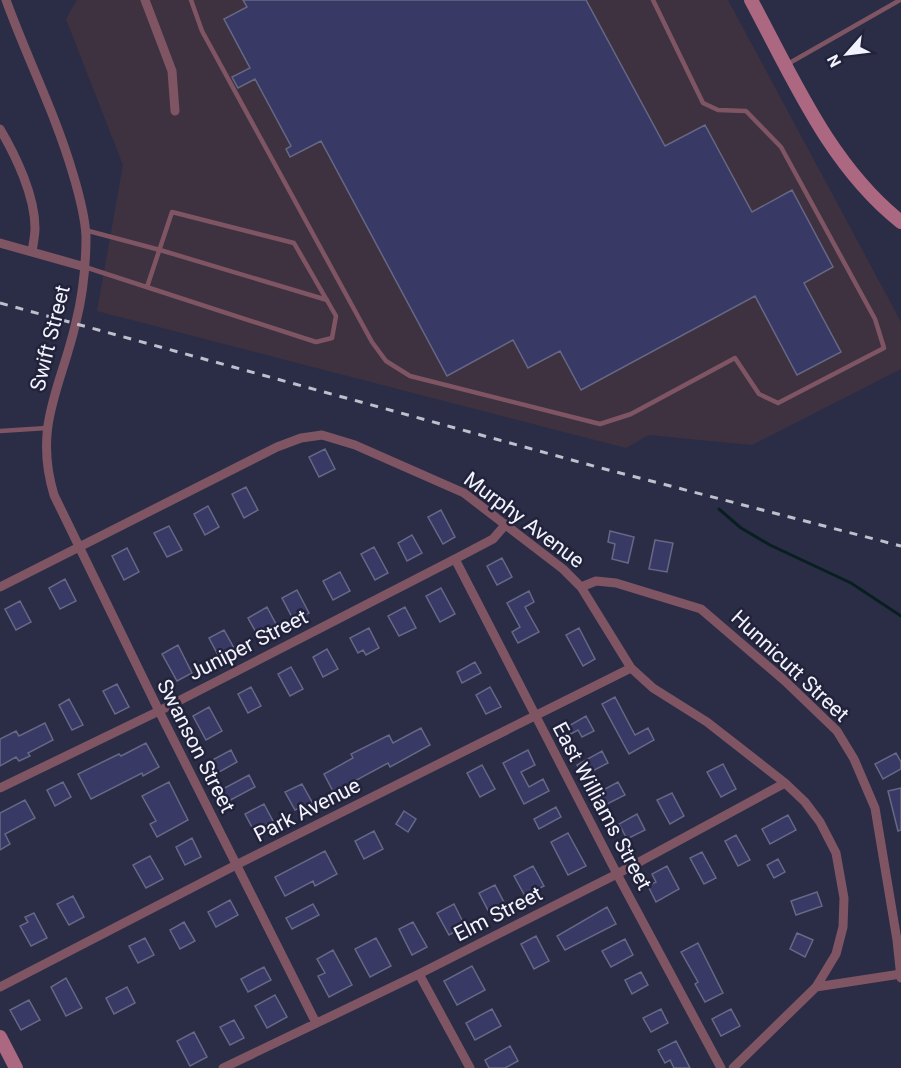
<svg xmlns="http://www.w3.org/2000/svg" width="901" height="1068" font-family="Roboto,sans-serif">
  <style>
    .industrial { fill: #3e3241 }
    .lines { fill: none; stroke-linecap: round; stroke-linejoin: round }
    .stream { stroke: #081f20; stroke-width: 3 }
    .building { fill: #383a65; stroke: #666885; stroke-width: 1.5 }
    .lane { stroke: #7f5563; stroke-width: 4.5 }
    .street { stroke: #7f5563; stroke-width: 9 }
    .secondary { stroke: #ab6880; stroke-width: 14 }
    .rail { stroke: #bec0ce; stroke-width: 3; stroke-dasharray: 8 8; stroke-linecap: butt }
    .labels { text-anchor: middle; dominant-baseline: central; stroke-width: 5; stroke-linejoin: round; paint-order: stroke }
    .street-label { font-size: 21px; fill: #f2f3fd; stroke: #22233b }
  </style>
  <rect width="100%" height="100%" fill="#2b2d46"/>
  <path class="industrial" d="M77,0H728L901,322V369L752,445L649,435L626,448L97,311L123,165L66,19Z"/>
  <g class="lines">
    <path class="stream" d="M719,509L741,528L770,545L851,583L901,616"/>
  </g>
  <path class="building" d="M243,0H586L665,146L705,125L752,212L792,190L833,267L804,283L841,352L797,375L755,296L581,390L560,351L528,368L513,340L447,376L321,141L290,157L286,149L291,146L255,79L238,88L232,77L250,68L224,19L247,7Z
    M325,449L335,469L319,477L309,457Z
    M246,487L258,510L244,518L232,494Z
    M208,506L219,527L205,535L194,514Z
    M441,510L455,537L443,544L428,517Z
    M169,526L182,550L167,557L154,533Z
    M610,531L634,537L628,563L612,559L615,544L608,542Z
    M412,535L422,553L407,561L398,543Z
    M655,540L673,543L667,572L649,569Z
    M374,547L388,573L375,580L361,554Z
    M127,548L139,572L124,580L112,556Z
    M502,558L512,577L497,585L487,566Z
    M340,572L350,591L333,600L323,581Z
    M65,579L76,601L60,609L49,588Z
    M441,588L455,614L440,622L426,596Z
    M297,590L309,613L294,621L282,598Z
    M529,591L534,602L525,607L539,632L518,643L512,632L520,627L507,603Z
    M20,601L31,622L16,630L5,609Z
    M267,607L277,626L258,636L248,618Z
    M405,607L416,628L399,636L388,616Z
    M369,628L379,648L366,655L363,650L358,653L350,638Z
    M579,628L595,659L583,666L566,635Z
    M224,630L234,648L219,657L209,638Z
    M178,645L192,673L177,681L162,654Z
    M327,649L338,669L323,677L313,657Z
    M475,662L481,673L462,683L457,672Z
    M291,667L303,689L290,696L278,674Z
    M117,684L129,707L115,714L103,691Z
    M251,687L261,706L248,713L238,694Z
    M490,687L501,707L486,714L476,695Z
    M615,697L635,735L648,728L654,740L629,754L602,704Z
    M69,699L83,725L72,730L59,705Z
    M209,707L222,731L206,740L193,716Z
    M586,716L594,731L582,737L578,730L571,734L567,727Z
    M45,723L53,740L28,753L30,756L19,761L16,757L0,766V739L16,731L19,736Z
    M421,728L430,745L390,767L388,763L349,784L350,787L335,795L324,774L353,758L351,754L389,735L393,743Z
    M146,743L159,767L143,776L142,773L91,799L78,774L119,754L121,756Z
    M231,750L237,762L212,776L205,764Z
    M528,750L535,765L521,772L529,787L543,779L549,791L524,804L503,763Z
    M602,751L608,763L583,776L577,765Z
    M896,753L901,762V769L883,779L875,764Z
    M723,764L736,789L721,797L707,772Z
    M482,765L495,789L480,797L467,773Z
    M249,775L255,787L225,803L219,791Z
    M63,782L71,797L55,806L47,790Z
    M169,782L188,820L157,837L150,824L156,821L142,796Z
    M618,782L625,795L599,808L592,796Z
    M302,784L312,802L295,810L285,792Z
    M901,788V830L898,831L888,791Z
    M672,793L684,816L670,824L657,800Z
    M25,800L35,818L5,834L10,844L0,850V813Z
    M264,804L273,821L254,831L245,814Z
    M556,807L561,817L539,829L534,819Z
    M404,811L416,819L408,832L396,824Z
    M637,814L645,830L627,839L619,824Z
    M788,815L796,830L770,844L762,829Z
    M374,831L383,849L364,859L355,841Z
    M568,833L586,866L568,875L551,842Z
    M736,835L750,860L738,866L725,841Z
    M192,838L201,857L185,865L176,847Z
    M325,851L337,874L315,886L313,881L285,896L275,877Z
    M702,852L716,878L704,884L690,858Z
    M150,856L163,879L146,888L133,865Z
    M778,859L785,872L774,878L767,865Z
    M533,866L544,886L525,896L514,876Z
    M667,866L679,889L656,902L648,886L656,882L652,874Z
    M495,885L506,906L490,914L479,893Z
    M817,892L822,906L796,915L791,901Z
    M73,896L84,917L69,925L57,904Z
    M230,900L238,915L216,927L208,912Z
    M313,904L319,915L292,929L286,918Z
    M454,904L465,926L449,935L437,913Z
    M607,907L616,924L565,950L557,936Z
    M34,913L47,938L31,946L20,926L28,922L25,917Z
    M184,922L195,941L180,949L170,930Z
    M413,922L427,947L412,955L399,929Z
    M797,933L813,940L805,957L790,949Z
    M536,936L549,961L534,969L521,944Z
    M145,938L154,955L138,963L129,946Z
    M376,938L391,966L370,977L355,949Z
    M625,939L633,955L611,967L602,951Z
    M698,943L723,993L705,1002L695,984L698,982L681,952Z
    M333,950L352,985L329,997L318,976L325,973L317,959Z
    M472,966L485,990L457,1005L444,981Z
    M264,967L271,980L248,992L241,979Z
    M641,972L648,985L632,994L625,980Z
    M66,978L82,1008L66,1016L51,987Z
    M127,987L135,1003L114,1014L106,998Z
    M275,995L287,1017L267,1028L255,1006Z
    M29,1000L40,1020L21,1030L10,1010Z
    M492,1009L501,1026L475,1040L466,1023Z
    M661,1009L668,1023L651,1032L643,1018Z
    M731,1009L740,1026L721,1036L712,1019Z
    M234,1020L244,1038L230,1045L220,1027Z
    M194,1032L207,1057L190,1066L177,1041Z
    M676,1041L690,1068H674L670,1060L665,1063L660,1054L658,1050Z
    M510,1046L518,1061L505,1068H489L485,1060Z"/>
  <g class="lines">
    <path class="lane" d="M191,0L202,31L372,342L386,361L410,376L600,424L631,414L735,358L759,394L778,403L884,348L875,319L781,147L746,111L718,110L703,103L653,0
      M786,65L900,0
      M85,230L160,250L327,300
      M85,267L316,342L332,338L336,316L294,243L172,212L147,287
      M0,431L47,428"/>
    <path class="street" d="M6,0C27,58 56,115 73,174C79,194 85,216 86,236C86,265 83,294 76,322C61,388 33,425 54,495L159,711L316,1023
      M145,0L172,71L175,111
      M0,129C16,156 35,196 35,228C35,236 33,244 32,252
      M0,243L85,267
      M455,559L617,874L721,1068
      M0,587L277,447L301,438L322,435L355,445L464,493L563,569L581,587L631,668L653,688L707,722L785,783L805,802L820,822L836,853L844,898L843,927L836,954L816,987L733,1068
      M581,587L596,581L616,583L701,609L785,681L837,731L854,759L875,808L897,940L901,978
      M0,788L159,711L455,559L493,539L506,524
      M419,974L470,1068
      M0,987L236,865L631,668
      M816,987L901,974
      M223,1068L419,974L617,874L785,783"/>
    <path class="secondary" d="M751,0C793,78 830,166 901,222
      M0,1037L16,1068"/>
    <path class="rail" d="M0,303L601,468L901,546"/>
  </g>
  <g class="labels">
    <g class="street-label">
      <text transform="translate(50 338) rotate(-76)">Swift Street</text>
      <text transform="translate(524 520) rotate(37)">Murphy Avenue</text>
      <text transform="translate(248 645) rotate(-27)">Juniper Street</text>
      <text transform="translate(790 666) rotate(43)">Hunnicutt Street</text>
      <text transform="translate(196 746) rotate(63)">Swanson Street</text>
      <text transform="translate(602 806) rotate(62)">East Williams Street</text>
      <text transform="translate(307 810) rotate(-27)">Park Avenue</text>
      <text transform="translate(498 914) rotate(-27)">Elm Street</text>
    </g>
  </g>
  <g transform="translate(847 54) rotate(242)" stroke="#22233b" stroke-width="4.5" paint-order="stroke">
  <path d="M0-4.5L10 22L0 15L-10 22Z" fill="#f2f3fd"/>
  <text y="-9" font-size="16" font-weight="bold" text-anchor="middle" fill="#f2f3fd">N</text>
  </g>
</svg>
